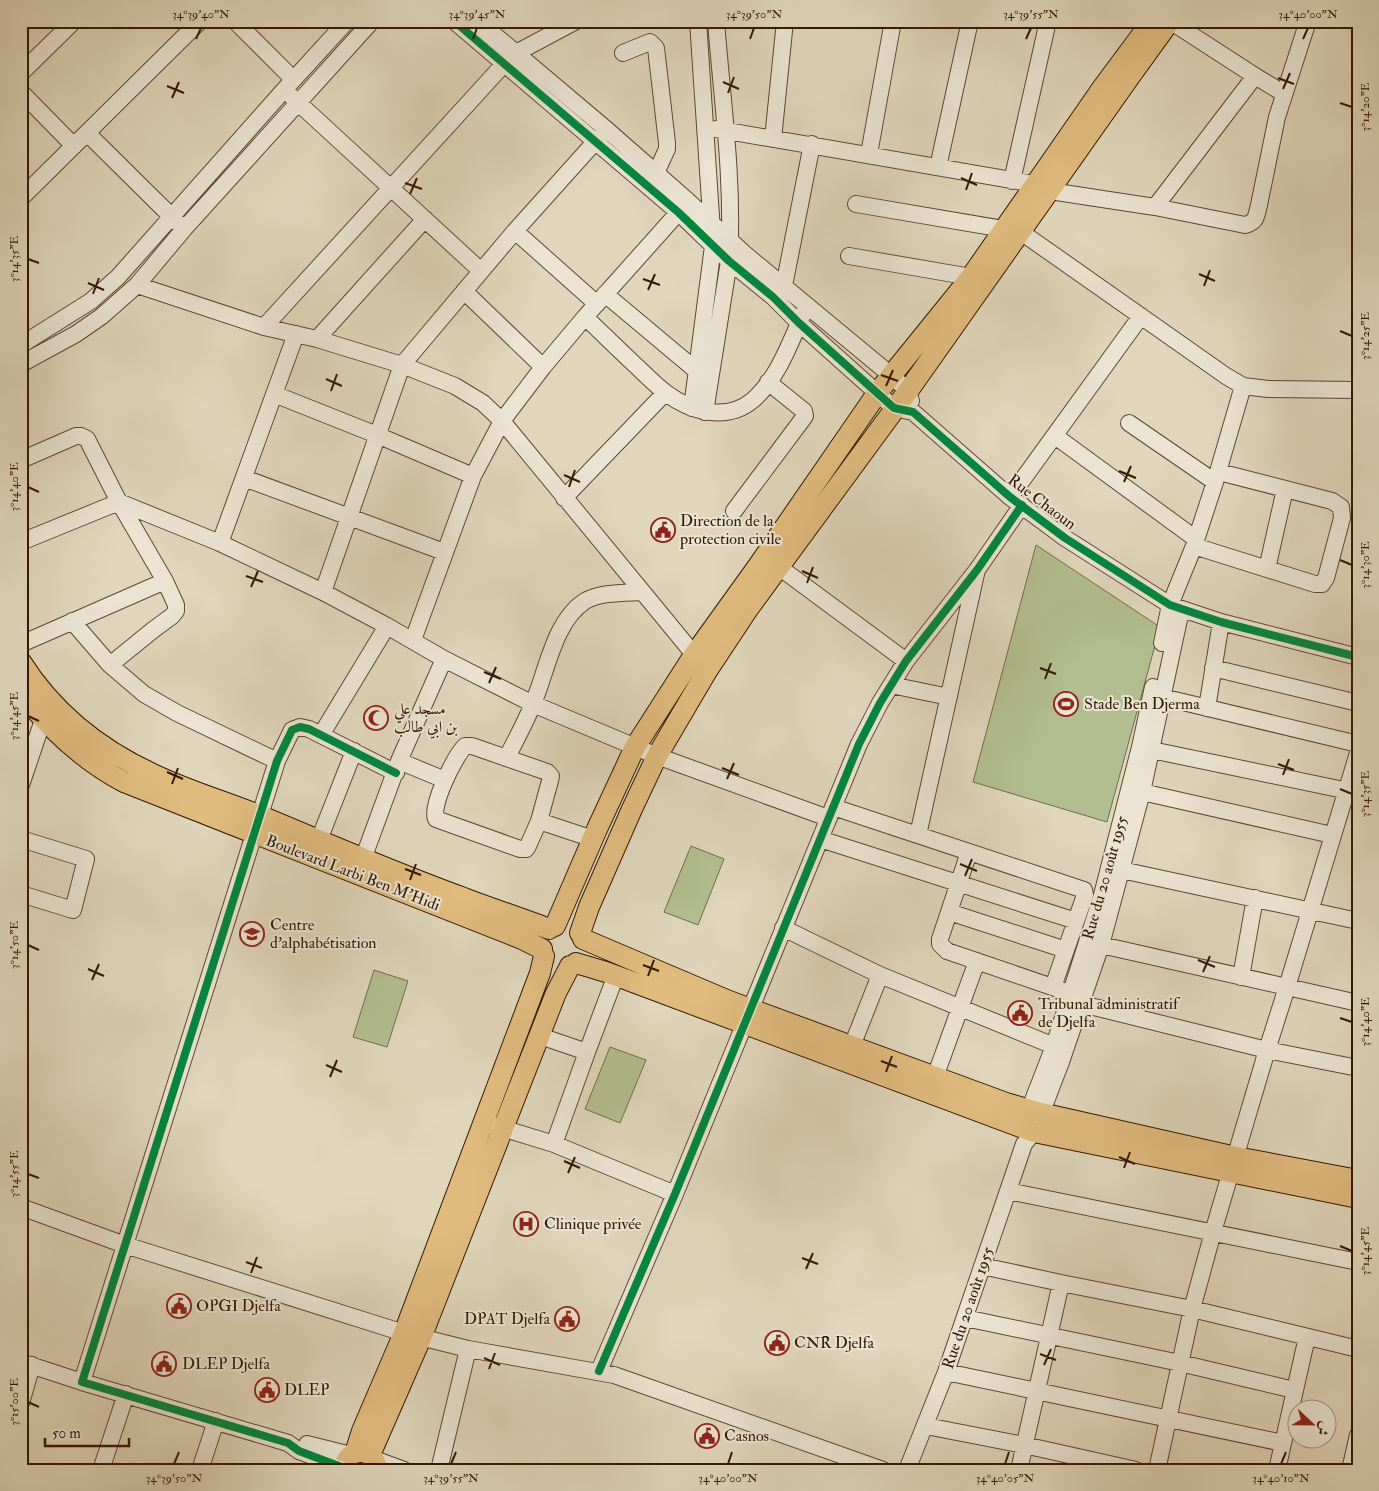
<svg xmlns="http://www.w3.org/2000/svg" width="1379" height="1491" font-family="'IM FELL Double Pica',Amiri,serif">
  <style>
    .green { fill: #b2be91; stroke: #726c49 }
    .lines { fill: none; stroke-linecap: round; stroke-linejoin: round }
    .minor-casing { stroke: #5d4830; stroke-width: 18 }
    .major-casing { stroke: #311901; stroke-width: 22 }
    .minor { stroke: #ebe4d3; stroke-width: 16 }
    .major { stroke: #e0bb7e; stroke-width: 20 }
    .cycleway-casing { stroke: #ebe4d3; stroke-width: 11 }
    .cycleway { stroke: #00873e; stroke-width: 8 }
    .ticks { fill: none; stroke: #311901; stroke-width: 2 }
    .labels { text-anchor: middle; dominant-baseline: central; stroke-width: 4; stroke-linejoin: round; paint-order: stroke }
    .street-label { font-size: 16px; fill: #311901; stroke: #ebe4d3 }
    .poi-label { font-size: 16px; fill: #311901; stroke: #ebe4d3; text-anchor: start }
    .neatline { fill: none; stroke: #311901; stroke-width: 2 }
    .ticks-label { font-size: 12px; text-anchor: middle; fill: #311901 }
  </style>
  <rect width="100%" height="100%" fill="#e0d6bc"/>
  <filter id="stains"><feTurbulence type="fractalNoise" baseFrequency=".004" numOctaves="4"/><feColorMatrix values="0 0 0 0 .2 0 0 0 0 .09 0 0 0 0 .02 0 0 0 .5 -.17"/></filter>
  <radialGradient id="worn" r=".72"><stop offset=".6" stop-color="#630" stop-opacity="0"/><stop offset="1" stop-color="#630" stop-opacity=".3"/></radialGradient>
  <path class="green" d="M1036,545L1160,627L1107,822L973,782Z
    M691,846L724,859L698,925L664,912Z
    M374,970L408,981L387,1047L353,1037Z
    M610,1047L646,1060L620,1123L585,1109Z"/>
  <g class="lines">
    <defs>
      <path id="minor" d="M235,21L293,79
        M454,21L678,212L729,261L773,297L799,323L894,408L913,412L1010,497L1065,538L1170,605L1221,622L1358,657
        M478,21L606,129L688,201L746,255L892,376L908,391L911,401
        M1170,21L1255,76
        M623,53L650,42L656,48L667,143V149L656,173
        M21,73L74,21
        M21,92L74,146
        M292,97L481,271
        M716,129L1034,184
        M87,133L178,223
        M773,139L785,21
        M869,154L893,21
        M938,167L970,21
        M1012,181L1048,21
        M1050,191L1155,207L1245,225C1257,222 1256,216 1259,205L1277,117L1308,21
        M21,198L200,21
        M856,204L1021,232L1226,376L1243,386L1268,389L1358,390
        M1155,207L1255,76L1283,93
        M515,231L597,304
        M849,256L971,277
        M137,285L264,327L317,339L402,365L455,386L483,403L502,421L701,663
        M784,286L812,144
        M464,291L543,367
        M605,294L697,371
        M585,317C601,332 616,347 632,362C643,372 654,384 666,393C691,412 727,422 753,400C778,378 790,343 803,314
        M264,327L504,64L516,53L576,21
        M317,339L425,219
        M21,345L91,301L118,277L284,90L347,21
        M21,364L76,334L102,316L137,285L184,229L372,21
        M274,394L377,435L473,476
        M692,408L713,246L698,21
        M705,412L729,261C734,181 722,100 716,21
        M1129,423L1215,482
        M1055,436L1196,539
        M21,460L76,436H81L87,439L119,502L165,581L176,605V611L172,616L153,630L110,665
        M244,478L444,552
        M1010,497L1141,316
        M564,498L665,393
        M734,511L805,416L804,411L768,382
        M21,542L119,502L220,543L323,592L387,626L321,735
        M220,543L296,334
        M1194,546L1315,584H1322L1326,578L1342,518L1341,507L1332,501L1219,472
        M779,567L906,661
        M1267,569L1285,489
        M323,592L402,365L515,231L603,133
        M72,621L110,665L144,694L177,713L277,761
        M387,626L444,659L533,704L657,756L828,818
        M413,640L473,476L502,421L543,367L585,317L685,205
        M1162,643L1170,605L1194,546L1215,482L1243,386
        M21,644L165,581
        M1213,668L1358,703
        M891,685L949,697
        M1162,697L1358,744
        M1207,708L1221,622
        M1142,748L1358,793
        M507,757C516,740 525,723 532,706C547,673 553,622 585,601C601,592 624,593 642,592
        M399,761L445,780
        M21,785L43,720
        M1142,792L1332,835
        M833,807L1084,890L1085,895L1053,987
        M539,821L528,846L526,849H520L436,819C430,806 455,756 465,746H472L547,772L551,776L550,781L539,821L593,839
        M918,835L976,574
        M21,839L86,859L73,910L21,894
        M820,839L1076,921
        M319,840L354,751
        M969,852L940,939V944L947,951L1061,990
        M363,859L399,761L444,659
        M1112,868L1358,921
        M949,912L1066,950
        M783,928L880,975L1054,1046
        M1101,945L1358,1003
        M1241,977L1255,898
        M1070,1001L1267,1050L1358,1068
        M540,1036L587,1052L554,1144
        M852,1046L880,975
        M587,1052L616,975
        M935,1077L977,961
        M1025,1121L1054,1046L1102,895L1140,747L1153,687
        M492,1125L554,1144L675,1194
        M1008,1191L1358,1262
        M21,1207L125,1245L404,1333L468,1349L614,1375L883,1470
        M982,1266L1061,1283L1192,1309L1358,1349
        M965,1318L1180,1363L1294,1390
        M21,1362L82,1382
        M599,1371L675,1194L859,744L880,703L906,661L977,570L1022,505
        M946,1372L1283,1443
        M21,1403L32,1365
        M926,1426L1024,1445L1136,1470
        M307,1444L351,1455
        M374,1459L404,1470
        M344,1468L299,1451L288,1443L82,1382L277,761L292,730L300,727L309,729L396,773
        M101,1470L126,1394
        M200,1470L216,1421
        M439,1470L468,1349
        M907,1470L946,1372L1024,1144L1034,1132L1061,1062L1101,945L1142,792L1181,610
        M1019,1470L1061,1283
        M1157,1470L1192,1309L1213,1232L1267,1050L1287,987L1358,753
        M1277,1470L1307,1337
        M1350,1470L1358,1435"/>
      <path id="major" d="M21,662C54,714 100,750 155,775C189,791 226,802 261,816C328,844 395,873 464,898C492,909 521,918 549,929
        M21,693C50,729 82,760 124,782L522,939L542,949
        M555,926L597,829L635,747L694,655L758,566L878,392L971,277L1103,87L1152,21
        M580,933L589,907L632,809L657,756L707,671L748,609L908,391L1131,75L1170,21
        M583,939L729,1001L1006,1103L1041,1113L1236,1157L1358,1180
        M576,963L606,972L1034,1132L1358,1198
        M355,1453L362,1431L404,1333L540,973L544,956
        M370,1455L421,1338L556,993L570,966
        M344,1470C346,1446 375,1446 377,1470"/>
    </defs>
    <use href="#minor" class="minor-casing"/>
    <use href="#major" class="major-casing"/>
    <use href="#minor" class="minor"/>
    <use href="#major" class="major"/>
    <defs>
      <path id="cycleway" d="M454,21L678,212L729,261L773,297L799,323L894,408L913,412L1010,497L1065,538L1170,605L1221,622L1358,657
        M599,1371L675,1194L859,744L880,703L906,661L977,570L1022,505
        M344,1468L299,1451L288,1443L82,1382L277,761L292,730L300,727L309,729L396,773"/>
    </defs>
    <use href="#cycleway" class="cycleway-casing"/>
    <use href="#cycleway" class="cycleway"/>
  </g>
  <path class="ticks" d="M196,39L201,28M473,39L477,28M750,39L754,28M1026,39L1031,28M1303,39L1308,28M1278,78L1294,84M723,82L739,89M167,86L184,93M1283,89L1290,73M728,93L734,77M172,98L179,82M1340,103L1352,107M961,178L977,185M405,183L422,189M966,190L972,173M410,194L417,178M28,259L39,263M1199,274L1215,281M643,279L660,285M88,283L104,290M1204,286L1210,270M648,290L655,274M93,294L99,278M1340,331L1352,336M881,375L898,381M326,379L342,386M886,386L893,370M331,391L337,374M1119,471L1136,478M564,475L580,482M1124,482L1131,466M28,487L39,492M569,487L575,470M1340,560L1352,565M802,571L818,578M246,576L263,582M807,583L813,567M251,587L258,571M1040,668L1056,674M484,672L501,679M1045,679L1051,663M489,683L496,667M28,716L39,721M1278,764L1294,770M722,768L739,775M167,772L183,779M1283,775L1289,759M727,779L734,763M172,784L178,768M1340,789L1352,794M960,864L977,871M405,869L421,875M965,876L972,859M410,880L416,864M28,945L39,950M1198,960L1215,967M643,965L659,971M88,969L104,976M1203,972L1210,956M648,976L654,960M92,980L99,964M1340,1018L1352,1022M881,1061L897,1067M326,1065L342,1072M886,1072L892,1056M330,1077L337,1060M1119,1157L1135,1164M564,1161L580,1168M1124,1168L1130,1152M568,1173L575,1157M28,1174L39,1178M1340,1246L1352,1251M802,1258L818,1264M246,1262L262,1268M806,1269L813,1253M251,1273L257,1257M1040,1354L1056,1360M484,1358L500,1365M1044,1365L1051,1349M489,1369L495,1353M28,1402L39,1407M174,1464L179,1452M451,1464L456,1452M728,1464L732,1452M1005,1464L1009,1452M1281,1464L1286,1452"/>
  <defs>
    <symbol id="civic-ring" viewBox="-11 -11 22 22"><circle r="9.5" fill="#ebe4d3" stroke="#8f2418" stroke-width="1.5"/><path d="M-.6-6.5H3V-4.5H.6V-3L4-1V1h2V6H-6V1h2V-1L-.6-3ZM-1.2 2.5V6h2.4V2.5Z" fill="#8f2418"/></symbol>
    <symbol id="stadium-ring" viewBox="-11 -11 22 22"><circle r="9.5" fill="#ebe4d3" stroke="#8f2418" stroke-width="1.5"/><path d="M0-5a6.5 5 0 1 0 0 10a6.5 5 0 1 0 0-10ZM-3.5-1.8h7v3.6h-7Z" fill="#8f2418"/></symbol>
    <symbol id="mosque-ring" viewBox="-11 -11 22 22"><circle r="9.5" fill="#ebe4d3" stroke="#8f2418" stroke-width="1.5"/><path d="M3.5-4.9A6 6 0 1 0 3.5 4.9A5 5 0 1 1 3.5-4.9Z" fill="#8f2418"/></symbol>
    <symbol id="university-ring" viewBox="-11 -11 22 22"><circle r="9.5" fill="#ebe4d3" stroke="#8f2418" stroke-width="1.5"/><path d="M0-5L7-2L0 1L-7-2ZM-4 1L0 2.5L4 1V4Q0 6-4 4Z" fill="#8f2418"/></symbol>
    <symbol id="hospital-ring" viewBox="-11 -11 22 22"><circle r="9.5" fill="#ebe4d3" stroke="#8f2418" stroke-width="1.5"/><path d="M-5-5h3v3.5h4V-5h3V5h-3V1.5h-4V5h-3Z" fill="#8f2418"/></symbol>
  </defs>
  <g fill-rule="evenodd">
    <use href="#civic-ring" x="649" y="516" width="28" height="28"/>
    <use href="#stadium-ring" x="1052" y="690" width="28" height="28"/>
    <use href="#mosque-ring" x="362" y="704" width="28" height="28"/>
    <use href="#university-ring" x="238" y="920" width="28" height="28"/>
    <use href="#civic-ring" x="1006" y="999" width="28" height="28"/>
    <use href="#hospital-ring" x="512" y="1210" width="28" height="28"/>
    <use href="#civic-ring" x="165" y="1292" width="28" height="28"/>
    <use href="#civic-ring" x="553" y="1305" width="28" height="28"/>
    <use href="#civic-ring" x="763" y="1329" width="28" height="28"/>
    <use href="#civic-ring" x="150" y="1350" width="28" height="28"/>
    <use href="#civic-ring" x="253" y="1376" width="28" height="28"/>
    <use href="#civic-ring" x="693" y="1422" width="28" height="28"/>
  </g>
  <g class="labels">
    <g class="street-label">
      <text transform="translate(1042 502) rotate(37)">Rue Chaoun</text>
      <text transform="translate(353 873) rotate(21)">Boulevard Larbi Ben M'Hidi</text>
      <text transform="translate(1105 878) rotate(-74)">Rue du 20 août 1955</text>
      <text transform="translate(968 1308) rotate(-71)">Rue du 20 août 1955</text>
    </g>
    <g class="poi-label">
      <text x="680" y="521">Direction de la<tspan x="680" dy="18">protection civile</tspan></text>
      <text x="1084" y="704">Stade Ben Djerma</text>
      <text x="394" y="709">مسجد علي<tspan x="394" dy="18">بن ابي طالب</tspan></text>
      <text x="270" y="925">Centre<tspan x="270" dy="18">d'alphabétisation</tspan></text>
      <text x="1038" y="1004">Tribunal administratif<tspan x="1038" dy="18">de Djelfa</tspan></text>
      <text x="544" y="1224">Clinique privée</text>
      <text x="196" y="1306">OPGI Djelfa</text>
      <text x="550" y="1319" text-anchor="end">DPAT Djelfa</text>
      <text x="794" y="1343">CNR Djelfa</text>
      <text x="182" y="1364">DLEP Djelfa</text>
      <text x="284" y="1390">DLEP</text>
      <text x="724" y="1436">Casnos</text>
    </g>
  </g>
  <rect width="1379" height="1491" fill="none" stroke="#e0d6bc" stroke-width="55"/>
  <g transform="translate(1312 1424) rotate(112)"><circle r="24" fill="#ebe4d3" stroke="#a1937f"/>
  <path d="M0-4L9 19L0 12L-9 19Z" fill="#8f2418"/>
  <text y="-8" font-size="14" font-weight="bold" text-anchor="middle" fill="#311901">ش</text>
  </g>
  <path d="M45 1438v8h84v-8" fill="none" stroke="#311901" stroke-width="2.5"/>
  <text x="52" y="1438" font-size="15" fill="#311901" stroke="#ebe4d3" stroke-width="4" paint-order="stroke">50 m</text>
  <rect x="28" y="28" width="1324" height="1436" class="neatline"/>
  <g class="ticks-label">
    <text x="201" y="18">34°39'40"N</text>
    <text x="477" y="18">34°39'45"N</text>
    <text x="754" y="18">34°39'50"N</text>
    <text x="1031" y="18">34°39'55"N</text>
    <text x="1308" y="18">34°40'00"N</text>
    <text transform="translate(1365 107) rotate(-90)" y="4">3°14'20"E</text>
    <text transform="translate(14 259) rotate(-90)" y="4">3°14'35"E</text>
    <text transform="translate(1365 336) rotate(-90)" y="4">3°14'25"E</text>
    <text transform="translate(14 487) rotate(-90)" y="4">3°14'40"E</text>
    <text transform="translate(1365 565) rotate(-90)" y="4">3°14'30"E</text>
    <text transform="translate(14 716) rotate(-90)" y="4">3°14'45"E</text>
    <text transform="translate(1365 794) rotate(-90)" y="4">3°14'35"E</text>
    <text transform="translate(14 945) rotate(-90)" y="4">3°14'50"E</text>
    <text transform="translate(1365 1022) rotate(-90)" y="4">3°14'40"E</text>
    <text transform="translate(14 1174) rotate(-90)" y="4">3°14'55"E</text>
    <text transform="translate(1365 1251) rotate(-90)" y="4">3°14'45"E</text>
    <text transform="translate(14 1402) rotate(-90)" y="4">3°15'00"E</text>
    <text x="174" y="1482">34°39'50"N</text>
    <text x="451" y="1482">34°39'55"N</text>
    <text x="728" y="1482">34°40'00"N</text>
    <text x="1005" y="1482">34°40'05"N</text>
    <text x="1281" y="1482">34°40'10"N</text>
  </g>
  <rect width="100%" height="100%" filter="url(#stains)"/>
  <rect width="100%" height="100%" fill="url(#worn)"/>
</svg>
